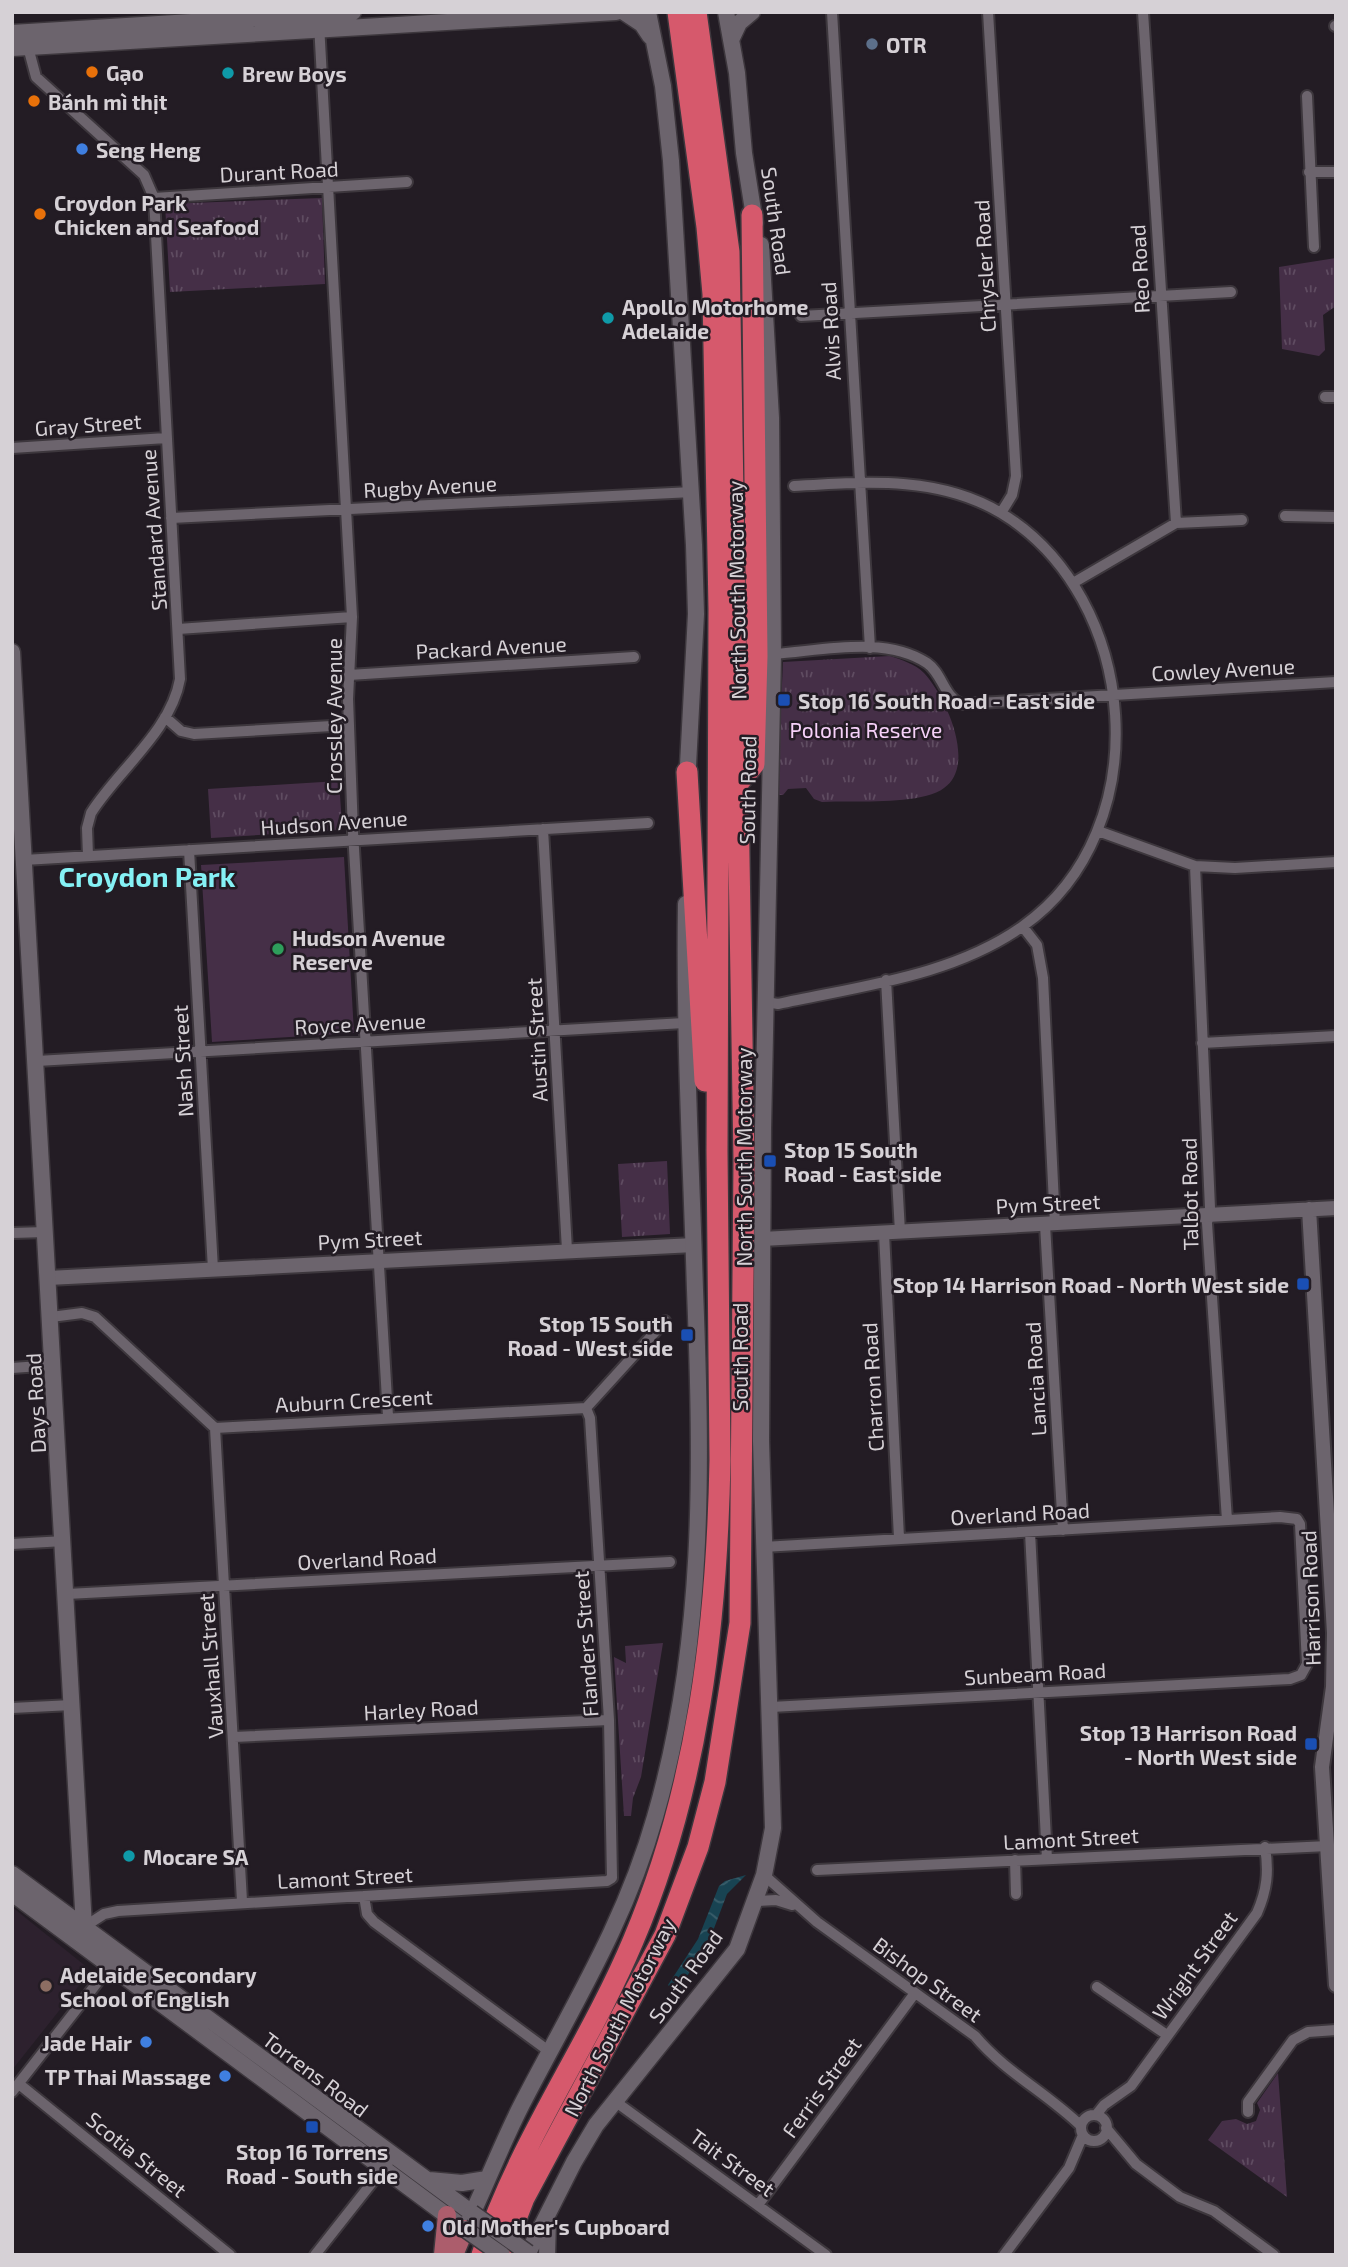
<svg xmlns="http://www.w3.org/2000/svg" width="1348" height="2267" font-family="'Exo 2',sans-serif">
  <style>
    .built { fill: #2d212e }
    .grass { fill: url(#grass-tufts) }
    .pitch { fill: #452f47 }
    .water { fill: url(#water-waves) }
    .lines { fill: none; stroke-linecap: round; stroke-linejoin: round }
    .minor-casing { stroke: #3d373d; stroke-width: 14 }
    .tertiary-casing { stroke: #3d373d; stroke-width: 18 }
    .secondary-casing { stroke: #3d373d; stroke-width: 19 }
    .primary-casing { stroke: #3d373d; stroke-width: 21 }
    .motorway-casing { stroke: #3d373d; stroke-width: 24 }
    .minor { stroke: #6c646d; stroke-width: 10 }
    .tertiary { stroke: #6c646d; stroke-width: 14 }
    .secondary { stroke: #6c646d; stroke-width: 16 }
    .primary { stroke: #ac5d6c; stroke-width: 18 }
    .motorway { stroke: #d6596c; stroke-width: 21 }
    .secondary-bridge-casing { stroke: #3d373d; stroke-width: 19; stroke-linecap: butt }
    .secondary-bridge { stroke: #6c646d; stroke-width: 16 }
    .service-dot { fill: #5c6f8a; stroke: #231c24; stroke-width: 2.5 }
    .food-dot { fill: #e8710a; stroke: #231c24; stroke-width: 2.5 }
    .culture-dot { fill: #0f9aa8; stroke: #231c24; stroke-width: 2.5 }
    .shop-dot { fill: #3f7fe0; stroke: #231c24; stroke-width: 2.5 }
    .transit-dot { fill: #1a4fb4; stroke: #231c24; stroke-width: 2.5 }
    .leisure-dot { fill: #2e9e5b; stroke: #231c24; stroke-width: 2.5 }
    .education-dot { fill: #8d6e63; stroke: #231c24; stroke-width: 2.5 }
    .labels { text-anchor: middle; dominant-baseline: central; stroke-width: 5; stroke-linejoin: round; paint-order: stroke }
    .poi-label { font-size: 21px; font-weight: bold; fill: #d6d1d6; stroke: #231c24; text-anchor: start }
    .street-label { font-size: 21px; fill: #d6d1d6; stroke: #231c24 }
    .park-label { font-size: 21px; fill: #f6d1f9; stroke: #231c24 }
    .district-label { font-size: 28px; font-weight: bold; fill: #85f1f5; stroke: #231c24 }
  </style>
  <defs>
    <pattern id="grass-tufts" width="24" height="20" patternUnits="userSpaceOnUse" patternTransform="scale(1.75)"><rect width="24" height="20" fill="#452f47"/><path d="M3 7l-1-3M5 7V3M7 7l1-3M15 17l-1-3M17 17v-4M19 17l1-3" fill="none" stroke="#5f4c61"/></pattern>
    <pattern id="water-waves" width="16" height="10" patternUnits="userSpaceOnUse" patternTransform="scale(1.75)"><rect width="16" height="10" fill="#184352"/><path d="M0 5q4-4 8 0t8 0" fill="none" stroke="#395d6a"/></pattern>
  </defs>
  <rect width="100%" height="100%" fill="#231c24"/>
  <path class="built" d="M12,1907L88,1968L89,1973L12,2070Z"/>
  <path class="grass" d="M322,198L325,284L170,292L165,204Z
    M1336,258V306L1323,315L1325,350L1319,356L1282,349L1279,267Z
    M890,656C902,660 915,664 924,673C946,697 977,765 944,788C920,806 853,800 822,802L814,799L806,788L788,789L783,795H777L783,662Z
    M339,781L342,825L338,830L211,838L208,789Z
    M667,1161L670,1234L622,1237L618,1164Z
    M663,1643L641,1777L633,1798L631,1816H624L614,1657L626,1663L625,1646Z
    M1278,2073L1287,2197L1208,2140L1222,2121L1236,2119L1247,2124L1256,2121L1260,2110L1257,2103Z"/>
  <path class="pitch" d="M344,857L354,1033L212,1042L201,865Z"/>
  <path class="water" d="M746,1875L727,1894L713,1931L677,1994L668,1985L698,1939L719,1886L725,1881Z"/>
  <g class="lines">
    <defs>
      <path id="minor" d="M832,12L870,648
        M988,12L1016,476L1012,495L1001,513
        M1143,12L1176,523
        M319,24L352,617L348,699L353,832L388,1416
        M1335,26H1336
        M28,47L36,77L144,175L154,198L180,679C171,731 118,770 91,813L87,828L88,856
        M1307,96L1314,247
        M1309,172H1336
        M154,198L407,182
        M801,316L1231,292
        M1325,397H1336
        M12,448L166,438
        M1285,516L1336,517
        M171,518L692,492
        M1073,583L1176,523L1242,520
        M178,629L352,617
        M773,654C821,651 885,635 927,663C942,673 944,697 961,704L1336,682
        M349,675L634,657
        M165,717L181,731L194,734L349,725
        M543,829L567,1250
        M1098,831L1195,866L1235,868L1336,862
        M189,850L213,1269
        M24,860L648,823
        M1195,866L1210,1208L1207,1223L1227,1520
        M1023,927L1037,945L1043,978L1055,1224
        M886,980L900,1232
        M766,1002L778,1004C860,986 953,976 1023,926C1159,830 1140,597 1001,513C938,475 863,482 794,486
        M1202,1043L1336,1036
        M37,1061L684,1023
        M1045,1225L1063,1530
        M12,1233L46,1232
        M884,1233L899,1538
        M51,1317L82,1313L95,1317L215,1428L586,1408L665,1321
        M12,1368L54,1365
        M215,1428L242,1901
        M1030,1532L1047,1859
        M12,1544L64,1541
        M763,1547L1280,1517L1297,1519L1300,1524L1307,1664L1301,1675L1290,1679L771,1707
        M67,1594L670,1562
        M12,1708L72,1705
        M234,1737L609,1720
        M1015,1860L1016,1894
        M817,1870L1328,1846
        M764,1875L817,1922L975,2036C1005,2072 1047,2093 1081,2126
        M364,1896L367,1914L374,1922L550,2052
        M756,1901L776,1900L792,1905
        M84,1927L104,1914L118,1911L607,1881L612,1878L609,1720L590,1418L586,1408
        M1097,1987L1167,2035
        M19,2084L230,2255
        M12,2092L111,1965
        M616,2102L826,2255
        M1248,2112V2102L1293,2040L1308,2032L1336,2030
        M1096,2115L1104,2105L1131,2086L1257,1913C1267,1890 1269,1872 1265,1847
        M1081 2128a13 13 0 1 1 26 0a13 13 0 1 1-26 0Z
        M1106,2128L1136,2164L1180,2197L1214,2211L1274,2255
        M758,2205L915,1993
        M315,2255L393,2156
        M1004,2255L1069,2168L1083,2135"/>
      <path id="tertiary" d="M1309,1209L1334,1633L1333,1687L1322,1767L1336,1985
        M762,1239L1336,1208
        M48,1278L694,1245"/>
      <path id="secondary" d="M624,12L642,24L650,36
        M648,12L663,86L671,161L694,545L696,614L687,784
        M726,12L737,73L744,153L755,223
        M12,33L353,12
        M731,40L739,23L752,12
        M12,48L616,12
        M12,652L84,1927L74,1939
        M12,1874L472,2213
        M12,1893L465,2229C485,2188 501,2145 522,2104C572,2007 625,1923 655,1817C705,1644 702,1468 695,1290C691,1161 684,1033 686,904
        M429,2180L462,2183L487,2179
        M527,2255L574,2162L596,2125L737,1949L764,1875L773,1828L761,1441L763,1129L773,654L771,418L761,245
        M547,2255L548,2221"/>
      <path id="primary" d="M443,2255L447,2215
        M454,2255L465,2229"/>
      <path id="motorway" d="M687,772L705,1081
        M738,783L754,764L757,656L752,215
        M482,2255C518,2143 588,2048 633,1941C698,1788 717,1624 720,1460L717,1151L719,609L713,294L707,227L678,12
        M502,2255L524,2198L665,1935L698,1847L715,1782L740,1623L744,1160L729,252L696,12"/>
    </defs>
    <use href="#minor" class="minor-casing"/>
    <use href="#tertiary" class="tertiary-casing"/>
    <use href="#secondary" class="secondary-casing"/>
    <use href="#primary" class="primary-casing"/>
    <use href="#motorway" class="motorway-casing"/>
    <use href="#minor" class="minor"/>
    <use href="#tertiary" class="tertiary"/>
    <use href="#secondary" class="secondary"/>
    <use href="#primary" class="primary"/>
    <use href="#motorway" class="motorway"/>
    <defs>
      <path id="secondary-bridge" d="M472,2213L528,2253
        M465,2229L502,2255"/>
    </defs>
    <use href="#secondary-bridge" class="secondary-bridge-casing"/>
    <use href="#secondary-bridge" class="secondary-bridge"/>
  </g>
  <circle class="service-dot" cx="872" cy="44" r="7"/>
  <g class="food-dot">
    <circle cx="92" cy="72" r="7"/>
    <circle cx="34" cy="101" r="7"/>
    <circle cx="40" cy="214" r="7"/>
  </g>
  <g class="culture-dot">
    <circle cx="228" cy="73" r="7"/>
    <circle cx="608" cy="318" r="7"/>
    <circle cx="129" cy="1856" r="7"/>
  </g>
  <g class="shop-dot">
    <circle cx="82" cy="149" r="7"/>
    <circle cx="146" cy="2042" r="7"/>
    <circle cx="225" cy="2076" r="7"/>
    <circle cx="428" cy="2226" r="7"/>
  </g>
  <g class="transit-dot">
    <rect x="777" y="693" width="14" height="14" rx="3.5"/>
    <rect x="763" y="1154" width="14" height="14" rx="3.5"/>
    <rect x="1296" y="1277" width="14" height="14" rx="3.5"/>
    <rect x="680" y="1328" width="14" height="14" rx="3.5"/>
    <rect x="1304" y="1737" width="14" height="14" rx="3.5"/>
    <rect x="305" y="2120" width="14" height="14" rx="3.5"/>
  </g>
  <circle class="leisure-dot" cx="278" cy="949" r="7"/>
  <circle class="education-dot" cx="46" cy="1986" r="7"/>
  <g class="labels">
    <g class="poi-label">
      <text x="886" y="44">OTR</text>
      <text x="106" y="72">Gạo</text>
      <text x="242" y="73">Brew Boys</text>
      <text x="48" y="101">Bánh mì thịt</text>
      <text x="96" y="149">Seng Heng</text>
      <text x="54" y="202">Croydon Park<tspan x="54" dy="24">Chicken and Seafood</tspan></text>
      <text x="622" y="306">Apollo Motorhome<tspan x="622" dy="24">Adelaide</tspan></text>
      <text x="798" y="700">Stop 16 South Road - East side</text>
      <text x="292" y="937">Hudson Avenue<tspan x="292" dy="24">Reserve</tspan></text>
      <text x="784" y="1149">Stop 15 South<tspan x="784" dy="24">Road - East side</tspan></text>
      <text x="1289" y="1284" text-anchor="end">Stop 14 Harrison Road - North West side</text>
      <text x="673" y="1323" text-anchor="end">Stop 15 South<tspan x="673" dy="24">Road - West side</tspan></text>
      <text x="1297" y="1732" text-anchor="end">Stop 13 Harrison Road<tspan x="1297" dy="24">- North West side</tspan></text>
      <text x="143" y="1856">Mocare SA</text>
      <text x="60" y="1974">Adelaide Secondary<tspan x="60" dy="24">School of English</tspan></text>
      <text x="132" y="2042" text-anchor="end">Jade Hair</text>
      <text x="211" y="2076" text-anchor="end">TP Thai Massage</text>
      <text x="312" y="2151" text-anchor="middle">Stop 16 Torrens<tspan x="312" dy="24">Road - South side</tspan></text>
      <text x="442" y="2226">Old Mother's Cupboard</text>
    </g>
    <g class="street-label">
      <text transform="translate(279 171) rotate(-3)">Durant Road</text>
      <text transform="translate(777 221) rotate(82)">South Road</text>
      <text transform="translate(984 266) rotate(-93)">Chrysler Road</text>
      <text transform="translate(1139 269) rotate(-93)">Reo Road</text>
      <text transform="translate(830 331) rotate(-93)">Alvis Road</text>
      <text transform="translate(88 424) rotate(-4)">Gray Street</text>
      <text transform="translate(430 486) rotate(-3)">Rugby Avenue</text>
      <text transform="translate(153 530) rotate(-94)">Standard Avenue</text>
      <text transform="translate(736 590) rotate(-91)">North South Motorway</text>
      <text transform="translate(491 647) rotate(-3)">Packard Avenue</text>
      <text transform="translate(1223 669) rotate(-3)">Cowley Avenue</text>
      <text transform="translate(333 716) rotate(-90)">Crossley Avenue</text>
      <text transform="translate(747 790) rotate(-89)">South Road</text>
      <text transform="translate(334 822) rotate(-4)">Hudson Avenue</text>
      <text transform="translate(360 1023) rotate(-3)">Royce Avenue</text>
      <text transform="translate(536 1040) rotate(-93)">Austin Street</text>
      <text transform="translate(182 1061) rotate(-93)">Nash Street</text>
      <text transform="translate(743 1157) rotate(-90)">North South Motorway</text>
      <text transform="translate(1189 1194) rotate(-91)">Talbot Road</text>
      <text transform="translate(1048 1203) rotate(-3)">Pym Street</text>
      <text transform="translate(370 1239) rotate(-3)">Pym Street</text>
      <text transform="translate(739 1357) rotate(-90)">South Road</text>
      <text transform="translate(1035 1379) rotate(-93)">Lancia Road</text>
      <text transform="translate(872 1387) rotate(-93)">Charron Road</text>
      <text transform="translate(354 1400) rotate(-3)">Auburn Crescent</text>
      <text transform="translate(35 1403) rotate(-93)">Days Road</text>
      <text transform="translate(1020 1513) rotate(-3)">Overland Road</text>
      <text transform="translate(367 1558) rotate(-3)">Overland Road</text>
      <text transform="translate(1310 1598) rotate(-92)">Harrison Road</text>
      <text transform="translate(585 1644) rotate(-94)">Flanders Street</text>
      <text transform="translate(210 1666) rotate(-94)">Vauxhall Street</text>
      <text transform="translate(1035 1673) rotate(-3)">Sunbeam Road</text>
      <text transform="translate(421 1709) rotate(-3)">Harley Road</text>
      <text transform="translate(1071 1838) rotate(-3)">Lamont Street</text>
      <text transform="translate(345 1877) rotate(-3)">Lamont Street</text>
      <text transform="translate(1194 1965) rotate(-54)">Wright Street</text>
      <text transform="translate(685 1976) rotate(-54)">South Road</text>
      <text transform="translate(928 1979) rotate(36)">Bishop Street</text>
      <text transform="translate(619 2017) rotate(-63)">North South Motorway</text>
      <text transform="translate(316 2074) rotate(37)">Torrens Road</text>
      <text transform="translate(821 2087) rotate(-54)">Ferris Street</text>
      <text transform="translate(137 2154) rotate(39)">Scotia Street</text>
      <text transform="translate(733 2162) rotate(36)">Tait Street</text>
    </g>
    <g class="park-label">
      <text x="866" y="729">Polonia Reserve</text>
    </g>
    <g class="district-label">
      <text x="147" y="876">Croydon Park</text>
    </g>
  </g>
  <rect width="1348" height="2267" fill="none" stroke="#d6d1d6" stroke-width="28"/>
</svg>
